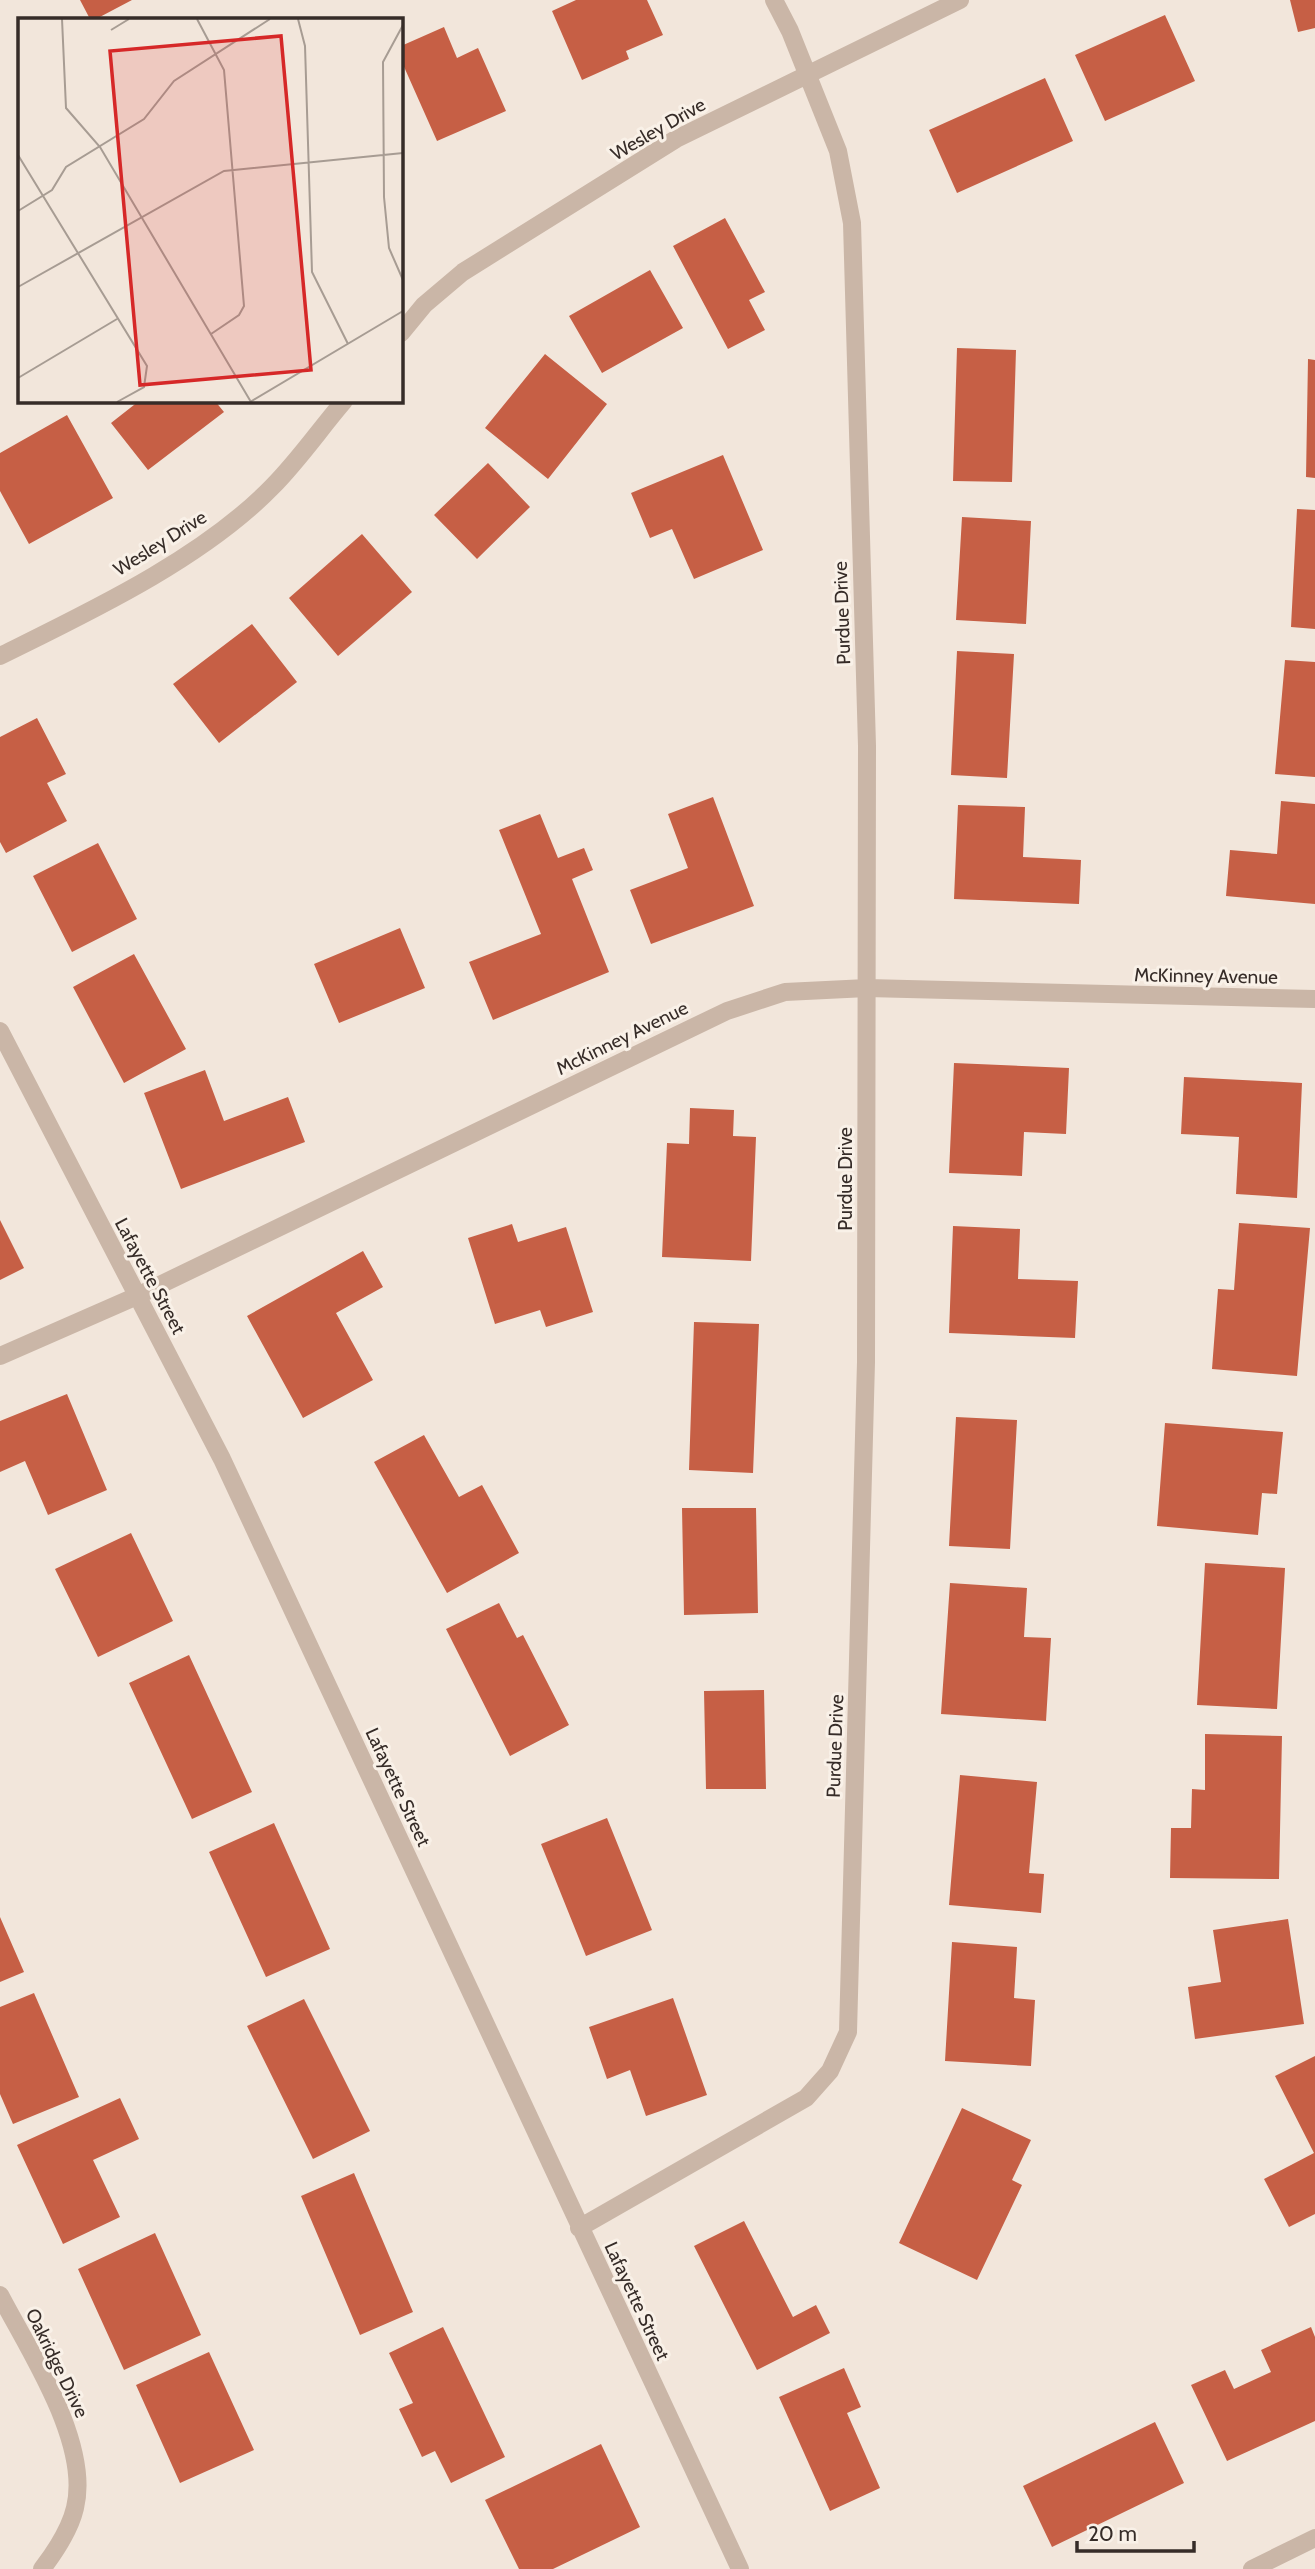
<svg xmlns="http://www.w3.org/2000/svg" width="1315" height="2569" font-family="Cabin,sans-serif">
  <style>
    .building { fill: #c65f45 }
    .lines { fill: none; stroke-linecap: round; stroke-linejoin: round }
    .minor { stroke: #cab6a7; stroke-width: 18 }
    .labels { text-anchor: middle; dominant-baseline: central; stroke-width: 6; stroke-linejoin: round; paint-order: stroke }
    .street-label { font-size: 19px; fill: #362c28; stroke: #f9f1e8 }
    .inset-road { fill: none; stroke: #a79c93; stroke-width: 2 }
    .view { fill: #d62828; fill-opacity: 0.15; stroke: #d62828; stroke-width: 3.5 }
    .inset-edge { fill: none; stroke: #362c28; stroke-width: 3.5 }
  </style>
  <rect width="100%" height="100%" fill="#f2e6db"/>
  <path class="building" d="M80,0H132L96,19H90Z
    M576,0H647L663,35L626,51L629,59L582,80L552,11Z
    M1290,0H1315V28L1298,32Z
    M1165,15L1195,81L1105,121L1075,55Z
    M444,27L457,58L478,48L506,111L437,141L401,60V46Z
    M1045,78L1073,141L957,193L929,130Z
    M725,218L765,292L749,300L765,330L728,349L673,246Z
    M650,270L683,328L602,373L569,316Z
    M957,348L1016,350L1012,482L953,481Z
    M545,354L607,404L548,479L485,428Z
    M1308,359L1315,360V478L1306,477Z
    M139,401H215L224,412L148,470L111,423Z
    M67,415L113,498L29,544L0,491V453Z
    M723,455L763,550L694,579L672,529L650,538L631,493Z
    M488,463L530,507L477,559L434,515Z
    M1297,509L1315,510V629L1291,627Z
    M962,517L1031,521L1026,624L956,620Z
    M362,534L412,592L338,656L289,598Z
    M252,624L297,682L219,743L173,684Z
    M957,651L1014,654L1007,778L951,775Z
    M1285,660L1315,662V777L1275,774Z
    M37,718L66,774L47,783L67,821L6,853L0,842V737Z
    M713,797L754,906L651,944L630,890L688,868L668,814Z
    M1281,801L1315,804V904L1226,896L1230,850L1277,854Z
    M958,805L1025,807L1023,857L1081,860L1079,904L954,899Z
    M540,814L558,858L584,848L593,870L572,879L609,972L493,1020L469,962L541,934L499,830Z
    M98,843L137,919L72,952L33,876Z
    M400,928L425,988L339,1023L314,964Z
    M134,954L186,1049L124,1083L73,987Z
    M954,1063L1069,1068L1066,1134L1024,1132L1022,1176L949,1173Z
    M205,1070L224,1121L288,1097L305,1142L181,1189L144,1093Z
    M1184,1077L1302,1083L1297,1198L1236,1194L1239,1137L1181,1134Z
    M690,1108L734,1110L733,1136L756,1137L751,1261L662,1257L667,1143L689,1144Z
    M0,1220L24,1268L0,1280Z
    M1239,1223L1310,1228L1297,1376L1212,1369L1218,1289L1234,1290Z
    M512,1224L518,1242L566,1227L593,1312L546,1327L540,1310L495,1324L468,1238Z
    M953,1226L1020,1229L1018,1279L1078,1281L1075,1338L949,1333Z
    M363,1251L383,1287L336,1313L373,1380L303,1418L247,1316Z
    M694,1322L759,1324L753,1473L689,1470Z
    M67,1394L107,1490L48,1515L25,1461L0,1472V1421Z
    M956,1417L1017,1420L1010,1549L949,1546Z
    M1165,1423L1283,1432L1277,1494L1262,1493L1258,1535L1157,1526Z
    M424,1435L459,1497L482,1485L519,1553L447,1593L374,1462Z
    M682,1508H756L758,1613L684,1615Z
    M131,1533L173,1621L98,1657L55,1569Z
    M1205,1563L1285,1568L1277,1709L1197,1705Z
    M950,1583L1027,1588L1024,1637L1051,1638L1046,1721L941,1714Z
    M499,1603L517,1638L523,1635L569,1725L510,1756L446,1629Z
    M189,1655L252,1792L192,1819L129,1683Z
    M764,1690L766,1789H706L704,1691Z
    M1205,1734L1282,1736L1279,1879L1170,1878L1171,1828H1191L1192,1789L1205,1790Z
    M960,1775L1037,1782L1029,1873L1044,1874L1041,1913L949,1905Z
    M607,1818L652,1930L586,1956L541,1844Z
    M274,1823L330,1949L266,1977L209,1852Z
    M0,1917L24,1972L0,1982Z
    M1288,1919L1304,2024L1195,2039L1188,1987L1221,1982L1213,1930Z
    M952,1942L1017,1947L1014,1998L1035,2000L1031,2066L945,2061Z
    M34,1993L79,2097L13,2124L0,2094V2007Z
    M673,1998L707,2095L646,2116L630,2070L607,2079L589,2027Z
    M304,1999L370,2131L313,2159L247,2026Z
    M1315,2056V2214L1289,2227L1264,2179L1314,2153L1275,2076Z
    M120,2098L139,2139L93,2160L120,2217L63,2244L17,2145Z
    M962,2108L1031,2140L1012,2180L1022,2185L977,2280L899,2243Z
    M354,2173L413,2312L360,2335L301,2196Z
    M744,2221L793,2317L816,2305L830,2333L757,2370L694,2246Z
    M155,2233L201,2335L124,2370L78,2269Z
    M443,2327L505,2457L451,2483L435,2451L422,2457L399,2409L413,2403L389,2353Z
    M1311,2327L1315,2337V2421L1227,2461L1191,2385L1225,2370L1234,2389L1271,2372L1261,2350Z
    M209,2352L254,2450L180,2483L136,2385Z
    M844,2368L861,2407L847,2413L880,2488L830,2511L779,2397Z
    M1155,2422L1184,2483L1052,2547L1023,2486Z
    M601,2444L640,2527L553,2569H519L485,2500Z"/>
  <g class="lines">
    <path class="minor" d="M401,333L424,305L463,272L676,139L960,0
      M0,656C89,612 202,559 272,487C298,461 320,429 344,401
      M0,1031L222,1459L740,2569
      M0,1356L137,1296L727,1011L785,992L867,988L1315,999
      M579,2228L806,2098L830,2071L848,2032L866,1362L867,746L852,223L838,151L790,31L774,0
      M0,2295C29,2351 91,2443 75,2508C70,2529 55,2552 42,2569
      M1252,2569L1315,2538"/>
  </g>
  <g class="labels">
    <g class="street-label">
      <text transform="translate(658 129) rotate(-30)">Wesley Drive</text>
      <text transform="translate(160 543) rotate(-32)">Wesley Drive</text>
      <text transform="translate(842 613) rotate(-92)">Purdue Drive</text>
      <text transform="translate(1206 976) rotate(1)">McKinney Avenue</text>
      <text transform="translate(622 1038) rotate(-26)">McKinney Avenue</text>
      <text transform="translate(845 1179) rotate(-90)">Purdue Drive</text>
      <text transform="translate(150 1276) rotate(62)">Lafayette Street</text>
      <text transform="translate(835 1746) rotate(-88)">Purdue Drive</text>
      <text transform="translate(398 1787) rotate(65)">Lafayette Street</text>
      <text transform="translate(637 2301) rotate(65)">Lafayette Street</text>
      <text transform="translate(57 2363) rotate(64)">Oakridge Drive</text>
    </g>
  </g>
  <g transform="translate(18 18)">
    <rect width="385" height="385" fill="#f2e6db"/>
    <path class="inset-road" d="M44,1L48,90L82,129L233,384M179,1L206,52L226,288L221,297L193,316M280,1L287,28L294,254L330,326M385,7L365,44L366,179L371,230L385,262M93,12L111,1M0,137L129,348L126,369L99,384M0,193L34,172L48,149L126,101L156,63L252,1M0,269L206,153L385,135M0,360L99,301M232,384L385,293"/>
    <path class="view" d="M263,18L293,352L122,367L92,33Z"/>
    <rect width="385" height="385" class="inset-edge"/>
  </g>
  <path d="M1077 2541v10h117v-10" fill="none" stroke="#362c28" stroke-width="3.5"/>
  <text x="1088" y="2541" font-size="21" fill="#362c28" stroke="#f9f1e8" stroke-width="5" paint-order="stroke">20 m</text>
</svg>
